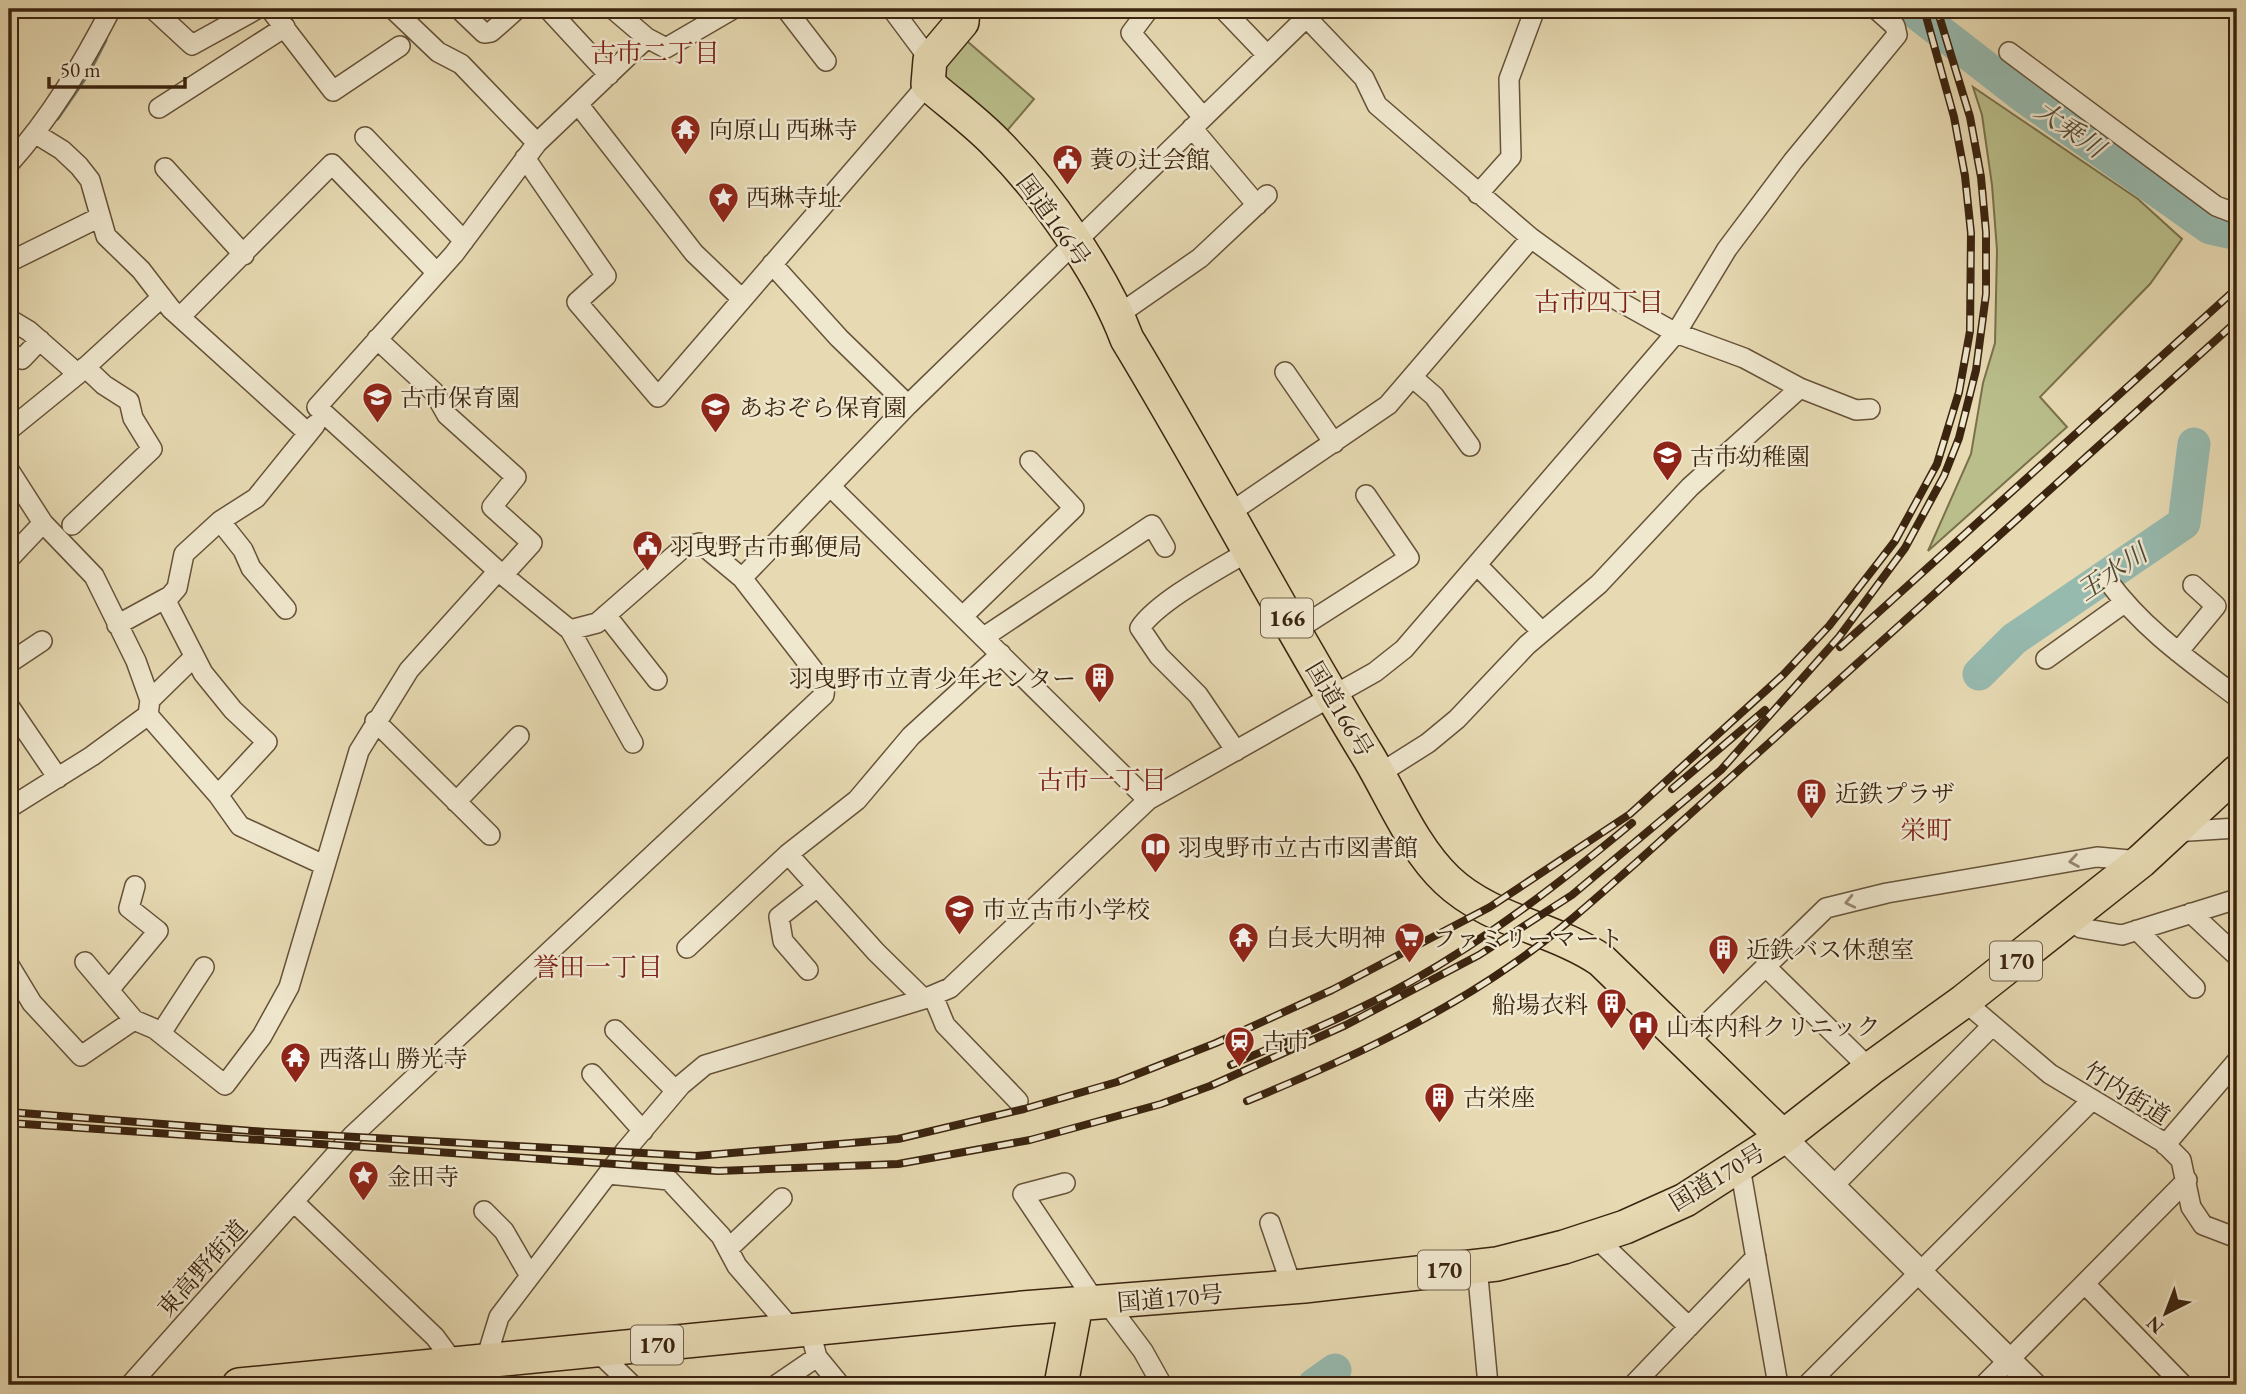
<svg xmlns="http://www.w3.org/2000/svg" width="2246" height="1394" font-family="'EB Garamond','Noto Serif JP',serif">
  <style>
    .green { fill: #b9be8a; stroke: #7a714c; stroke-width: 2 }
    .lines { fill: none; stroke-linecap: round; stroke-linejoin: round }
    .stream { stroke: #727e6f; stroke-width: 5 }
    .river { stroke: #97baaf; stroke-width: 33 }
    .minor-casing { stroke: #665238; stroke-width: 22 }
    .tertiary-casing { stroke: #665238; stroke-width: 27 }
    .trunk-casing { stroke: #3b240f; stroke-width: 36 }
    .minor { stroke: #efe7ce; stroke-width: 19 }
    .tertiary { stroke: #efe7ce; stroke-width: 24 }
    .trunk { stroke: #e7dab3; stroke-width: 33 }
    .rail-casing { stroke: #3b240f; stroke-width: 8 }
    .rail { stroke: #efe7ce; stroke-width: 5; stroke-dasharray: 16; stroke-linecap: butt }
    .oneway { stroke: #95866e }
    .labels { text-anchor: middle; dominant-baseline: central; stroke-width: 5; stroke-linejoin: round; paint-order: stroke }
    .shield { fill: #efe7ce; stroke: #715e48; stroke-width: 2 }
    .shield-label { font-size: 23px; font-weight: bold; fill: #3b240f }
    .poi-label { font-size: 24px; fill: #3b240f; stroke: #efe7ce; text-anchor: start }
    .street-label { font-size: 24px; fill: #3b240f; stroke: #efe7ce }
    .neighbourhood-label { font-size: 26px; fill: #7a1f14; stroke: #efe7ce }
    .water-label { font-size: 26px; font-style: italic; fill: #524a37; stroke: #efe7ce }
  </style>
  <rect width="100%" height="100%" fill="#e7dab3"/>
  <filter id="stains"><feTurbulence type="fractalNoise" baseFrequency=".00286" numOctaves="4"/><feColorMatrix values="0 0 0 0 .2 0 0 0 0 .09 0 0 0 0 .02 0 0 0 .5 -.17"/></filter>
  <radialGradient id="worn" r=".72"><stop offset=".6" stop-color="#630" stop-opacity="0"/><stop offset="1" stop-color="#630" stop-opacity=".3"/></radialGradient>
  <path class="green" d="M960,35L1034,99L1000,139L936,82Z
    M1973,87L2138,199L2182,239L2150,284L2040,397L2067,427L1928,551L1971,454L1983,383L1995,343L1997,250L1992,185L1982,115Z"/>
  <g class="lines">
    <path class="stream" d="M57,118L88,73L105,40"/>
    <path class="river" d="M1911,9L2024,97L2210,228L2237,234
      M1979,674L2014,639L2184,523L2194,444
      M1314,1385L1335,1370"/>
    <defs>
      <path id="minor" d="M153,9L192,45L257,9
        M270,9L333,91L400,46
        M393,9L438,52L461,64L537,143
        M459,9L484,33L491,32L517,9
        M548,9L609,75
        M613,9L647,38
        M786,9L826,61
        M892,9L930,60
        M1149,9L1131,33L1203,117
        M1223,9L1267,55
        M1307,18L1364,78L1377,105L1531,238L1615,299L1676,333L1744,358L1800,388L1856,410L1870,409
        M2009,52L2216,206L2237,214
        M578,104L694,253L742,299
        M159,108L285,27
        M1192,128L1257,205
        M36,134L62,150L79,166L90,180L106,236L141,270L171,309L308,433
        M365,137L464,241
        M525,158L606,276L577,302L658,397L928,84
        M9,164C51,117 82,65 111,9
        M165,168L244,255
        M1478,194L1511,157L1509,79L1535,9
        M9,262L100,217
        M772,264L839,338L908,405
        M1118,315L1200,258L1267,195
        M180,317L332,164L437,273
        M9,319L29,331L78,374
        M377,339L434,392L447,415L516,477L492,507L532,543L503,575
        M9,353L22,359L40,340
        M1285,372L1334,443
        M1412,377L1434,396L1470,446
        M9,430L78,374L162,297
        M9,470L43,523L94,576L136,661L150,700L148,715
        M832,488L1148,800
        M1228,514L1388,405L1531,238
        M220,521L243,550L251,568L286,609
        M72,525L152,449L133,418L129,401L104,385L85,367
        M9,559L43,523
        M1477,565L1542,632
        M742,578L908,405L1315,9
        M2108,581C2143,629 2191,662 2237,697
        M165,599L203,673L233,710L267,742L218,795
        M606,615L657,680
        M963,616L1074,508L1030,461
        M117,625L170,596L177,588L184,554L220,521L256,498L315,425
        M570,630L633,743
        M1295,631L1409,558L1366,495
        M984,637L1152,525L1165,547
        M2178,652L2216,606L2193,585
        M2046,659L2124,603
        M9,663L42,641
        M150,700L194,657
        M9,706L58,778
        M375,721L490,835
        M1236,751L1198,695L1159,656L1140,628C1158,601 1219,569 1249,551
        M1379,774L1428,743L1457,719L1527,645L1599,584L1690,487L1800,388
        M456,802L519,736
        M9,808L92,756L148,715L218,795L240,826L324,865
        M2173,832L2237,828
        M2191,913L2237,956
        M2068,919L2081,928L2122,935L2237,899
        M2137,930L2195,988
        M687,948L788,854
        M85,962L134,1020L155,1029L225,1085L262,1036L289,987L359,751L409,670L498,571
        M9,965L32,1003L81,1056L134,1020
        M1765,966L1870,1069
        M808,970L783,941L779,917L817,887
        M109,990L158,931L129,908L135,886
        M933,996L945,1025L1018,1101
        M924,999L876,952L788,854L857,800L911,736L1001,654
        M1964,1001L2050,1074L2163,1142L2181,1160L2191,1207L2203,1225L2237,1238
        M615,1030L676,1091
        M161,1033L204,967
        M1687,1043L1826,908L1887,893L2097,857L2140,861
        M592,1074L643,1131
        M2165,1145L2237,1061
        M1740,1167L1778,1385
        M608,1174L669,1180L721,1236L737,1266L795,1333
        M1065,1183L1023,1194L1088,1291L1089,1304
        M1833,1186L1985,1033
        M294,1202L435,1337L454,1363
        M484,1211L504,1231L530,1276
        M1270,1223L1292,1287
        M1595,1237L1689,1327
        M728,1249L782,1198
        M1477,1266L1488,1385
        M2086,1285L2183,1385
        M1107,1303L1143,1351L1162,1385
        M810,1331L817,1357L840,1385
        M596,1350L632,1385
        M130,1385L352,1136L824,695L825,685L742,578L700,543L684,547L597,623L570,630L498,571L317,407L454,254L537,143L647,38L666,48L733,9
        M478,1385L499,1317L626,1150L681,1085L705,1065L924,999L950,988L1148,800L1375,672L1404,649L1676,333L1727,249L1793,161L1897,35L1895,26L1876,9
        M776,1385L817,1357
        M1633,1385L1756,1257
        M1807,1385L2092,1100
        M1984,1385L2187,1180"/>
      <path id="tertiary" d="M1783,1137L2034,1385"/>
      <path id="trunk" d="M963,9L962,22L930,60L928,84C951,104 976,122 997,144C1045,192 1103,275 1127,339C1210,476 1284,619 1368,756C1392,796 1413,848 1447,880C1490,921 1554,928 1601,960L1783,1137
        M239,1385L1023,1308L1304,1286L1497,1264L1564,1247L1625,1227L1685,1200L1783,1137L1870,1069L1964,1001L2141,861L2237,772
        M1061,1385L1076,1305"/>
    </defs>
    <use href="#minor" class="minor-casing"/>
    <use href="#tertiary" class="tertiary-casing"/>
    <use href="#trunk" class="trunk-casing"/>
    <use href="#minor" class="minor"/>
    <use href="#tertiary" class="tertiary"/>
    <use href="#trunk" class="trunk"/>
    <defs>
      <path id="rail" d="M1840,647L2237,288
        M1672,789L1765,710
        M1231,1065C1291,1039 1353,1014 1410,982C1490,937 1561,882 1632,823
        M1247,1101C1339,1063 1430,1022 1513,964C1557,934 1597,897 1637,862L2237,321
        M9,1112L266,1132L696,1156L898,1139L1024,1109L1117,1082L1216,1043L1332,990L1490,907L1630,814L1783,675L1829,626L1895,541L1937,464L1959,392L1970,331L1971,233L1965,176L1954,117L1924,9
        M9,1123L718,1171L898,1164L1030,1140L1161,1104L1210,1086L1346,1025L1479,955L1572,895L1721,770L1839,637L1905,548L1944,476L1959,438L1976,370L1986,294V232L1981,177L1970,117L1937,9"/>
    </defs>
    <use href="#rail" class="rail-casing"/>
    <use href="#rail" class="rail"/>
  </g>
  <defs><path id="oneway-chevron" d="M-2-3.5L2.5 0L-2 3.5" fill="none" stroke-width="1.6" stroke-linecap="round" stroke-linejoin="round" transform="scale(1.75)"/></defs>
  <g class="oneway">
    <use href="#oneway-chevron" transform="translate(2074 861) rotate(171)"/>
    <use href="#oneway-chevron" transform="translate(1850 902) rotate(167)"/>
  </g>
  <defs>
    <symbol id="temple-pin" viewBox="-11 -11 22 30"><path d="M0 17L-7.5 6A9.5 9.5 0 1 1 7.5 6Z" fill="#8f2418" stroke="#efe7ce"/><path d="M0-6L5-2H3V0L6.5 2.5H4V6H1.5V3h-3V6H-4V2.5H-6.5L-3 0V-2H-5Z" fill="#fff"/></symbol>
    <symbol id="civic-pin" viewBox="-11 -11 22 30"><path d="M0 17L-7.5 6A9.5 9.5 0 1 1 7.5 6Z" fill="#8f2418" stroke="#efe7ce"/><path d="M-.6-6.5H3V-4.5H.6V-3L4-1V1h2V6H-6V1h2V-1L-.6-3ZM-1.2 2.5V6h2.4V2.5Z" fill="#fff"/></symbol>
    <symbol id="sight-pin" viewBox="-11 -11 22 30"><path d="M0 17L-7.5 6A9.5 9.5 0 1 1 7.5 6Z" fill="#8f2418" stroke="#efe7ce"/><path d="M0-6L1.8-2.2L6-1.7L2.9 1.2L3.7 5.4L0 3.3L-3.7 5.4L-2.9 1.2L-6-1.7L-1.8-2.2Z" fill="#fff"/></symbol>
    <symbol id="school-pin" viewBox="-11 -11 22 30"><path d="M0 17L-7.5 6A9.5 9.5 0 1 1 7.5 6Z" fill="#8f2418" stroke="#efe7ce"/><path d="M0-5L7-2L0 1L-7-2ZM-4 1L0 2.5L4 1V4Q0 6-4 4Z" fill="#fff"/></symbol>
    <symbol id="building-pin" viewBox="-11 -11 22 30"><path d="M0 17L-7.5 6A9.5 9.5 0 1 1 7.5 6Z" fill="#8f2418" stroke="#efe7ce"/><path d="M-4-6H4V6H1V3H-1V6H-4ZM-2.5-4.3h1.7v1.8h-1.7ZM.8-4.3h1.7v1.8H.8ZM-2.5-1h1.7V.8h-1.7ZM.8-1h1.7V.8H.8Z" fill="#fff"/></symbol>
    <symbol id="library-pin" viewBox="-11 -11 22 30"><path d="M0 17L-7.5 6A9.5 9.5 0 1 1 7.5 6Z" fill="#8f2418" stroke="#efe7ce"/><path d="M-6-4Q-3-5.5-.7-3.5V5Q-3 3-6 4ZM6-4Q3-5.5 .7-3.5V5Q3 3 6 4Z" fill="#fff"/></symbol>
    <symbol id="supermarket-pin" viewBox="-11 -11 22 30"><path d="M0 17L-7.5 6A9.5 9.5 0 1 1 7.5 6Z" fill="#8f2418" stroke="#efe7ce"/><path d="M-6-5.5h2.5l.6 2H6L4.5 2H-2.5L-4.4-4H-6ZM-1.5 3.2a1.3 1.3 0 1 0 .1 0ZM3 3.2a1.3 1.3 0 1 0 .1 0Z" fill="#fff"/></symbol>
    <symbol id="hospital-pin" viewBox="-11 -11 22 30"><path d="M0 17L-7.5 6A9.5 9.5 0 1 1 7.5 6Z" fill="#8f2418" stroke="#efe7ce"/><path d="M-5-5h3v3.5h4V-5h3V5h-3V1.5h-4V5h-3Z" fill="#fff"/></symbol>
    <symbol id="station-pin" viewBox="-11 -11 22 30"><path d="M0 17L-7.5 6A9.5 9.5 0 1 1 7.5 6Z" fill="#8f2418" stroke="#efe7ce"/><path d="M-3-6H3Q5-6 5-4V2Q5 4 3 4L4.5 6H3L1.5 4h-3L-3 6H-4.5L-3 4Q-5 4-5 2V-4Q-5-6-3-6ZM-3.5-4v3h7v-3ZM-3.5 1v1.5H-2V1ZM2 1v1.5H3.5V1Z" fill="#fff"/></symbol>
  </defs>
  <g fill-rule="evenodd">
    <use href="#temple-pin" x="668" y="112" width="35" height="47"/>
    <use href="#civic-pin" x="1050" y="142" width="35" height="47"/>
    <use href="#sight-pin" x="706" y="180" width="35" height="47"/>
    <use href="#school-pin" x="360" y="380" width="35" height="47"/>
    <use href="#school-pin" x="698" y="390" width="35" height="47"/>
    <use href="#school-pin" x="1650" y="438" width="35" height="47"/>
    <use href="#civic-pin" x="630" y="528" width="35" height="47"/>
    <use href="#building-pin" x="1082" y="660" width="35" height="47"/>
    <use href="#building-pin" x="1794" y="776" width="35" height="47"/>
    <use href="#library-pin" x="1138" y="830" width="35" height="47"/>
    <use href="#school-pin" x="942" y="892" width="35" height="47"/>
    <use href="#temple-pin" x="1226" y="920" width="35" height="47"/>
    <use href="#supermarket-pin" x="1392" y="920" width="35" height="47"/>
    <use href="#building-pin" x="1706" y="932" width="35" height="47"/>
    <use href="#building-pin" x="1594" y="986" width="35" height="47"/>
    <use href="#hospital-pin" x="1626" y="1008" width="35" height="47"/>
    <use href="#station-pin" x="1222" y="1024" width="35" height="47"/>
    <use href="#temple-pin" x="278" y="1040" width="35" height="47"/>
    <use href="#building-pin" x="1422" y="1080" width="35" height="47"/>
    <use href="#sight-pin" x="346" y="1158" width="35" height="47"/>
  </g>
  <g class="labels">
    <g class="shield">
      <rect x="1261" y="598.5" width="52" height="39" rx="5"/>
      <rect x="1990" y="941.5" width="52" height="39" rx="5"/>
      <rect x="1418" y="1250.5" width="52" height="39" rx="5"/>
      <rect x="631" y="1325.5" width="52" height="39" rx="5"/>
    </g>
    <g class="shield-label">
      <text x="1287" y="618">166</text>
      <text x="2016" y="961">170</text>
      <text x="1444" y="1270">170</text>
      <text x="657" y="1345">170</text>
    </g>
    <g class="poi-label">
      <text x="709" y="129">向原山 西琳寺</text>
      <text x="1090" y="159">蓑の辻会館</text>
      <text x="746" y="197">西琳寺址</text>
      <text x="400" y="397">古市保育園</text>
      <text x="739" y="407">あおぞら保育園</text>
      <text x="1690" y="456">古市幼稚園</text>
      <text x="670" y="546">羽曳野古市郵便局</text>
      <text x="1076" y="678" text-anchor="end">羽曳野市立青少年センター</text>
      <text x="1835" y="793">近鉄プラザ</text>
      <text x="1178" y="847">羽曳野市立古市図書館</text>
      <text x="982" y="909">市立古市小学校</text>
      <text x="1266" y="937">白長大明神</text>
      <text x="1432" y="938">ファミリーマート</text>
      <text x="1746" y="949">近鉄バス休憩室</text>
      <text x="1588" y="1004" text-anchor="end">船場衣料</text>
      <text x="1666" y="1026">山本内科クリニック</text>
      <text x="1262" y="1041">古市</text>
      <text x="319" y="1058">西落山 勝光寺</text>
      <text x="1463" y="1097">古栄座</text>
      <text x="387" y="1176">金田寺</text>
    </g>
    <g class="street-label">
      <text transform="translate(1054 220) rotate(54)">国道166号</text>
      <text transform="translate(1340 709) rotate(59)">国道166号</text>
      <text transform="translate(2127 1093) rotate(32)">竹内街道</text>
      <text transform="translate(1717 1177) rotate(-31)">国道170号</text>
      <text transform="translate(202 1268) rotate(-48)">東高野街道</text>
      <text transform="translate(1170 1298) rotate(-5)">国道170号</text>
    </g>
    <g class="neighbourhood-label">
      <text x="655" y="53">古市二丁目</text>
      <text x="1599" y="302">古市四丁目</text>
      <text x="1102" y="780">古市一丁目</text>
      <text x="1926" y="830">栄町</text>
      <text x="598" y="967">誉田一丁目</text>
    </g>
    <g class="water-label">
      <text transform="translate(2070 129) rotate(35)">大乗川</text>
      <text transform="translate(2112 572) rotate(-34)">王水川</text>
    </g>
  </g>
  <rect width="2246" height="1394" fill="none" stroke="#e7dab3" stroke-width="35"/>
  <rect x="10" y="10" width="2225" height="1373" fill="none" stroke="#3b240f" stroke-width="3.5"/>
  <rect x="18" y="18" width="2211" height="1359" fill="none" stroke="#3b240f" stroke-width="2"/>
  <g transform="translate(2166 1313) rotate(222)" stroke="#efe7ce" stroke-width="5" paint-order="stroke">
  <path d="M0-5L12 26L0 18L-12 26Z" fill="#3b240f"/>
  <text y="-10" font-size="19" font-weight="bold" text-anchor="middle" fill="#3b240f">N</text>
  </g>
  <path d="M49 77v10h136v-10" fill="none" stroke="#3b240f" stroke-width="3.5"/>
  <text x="60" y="77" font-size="21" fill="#3b240f" stroke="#efe7ce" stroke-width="5" paint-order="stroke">50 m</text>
  <rect width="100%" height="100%" filter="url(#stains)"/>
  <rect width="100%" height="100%" fill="url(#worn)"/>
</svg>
